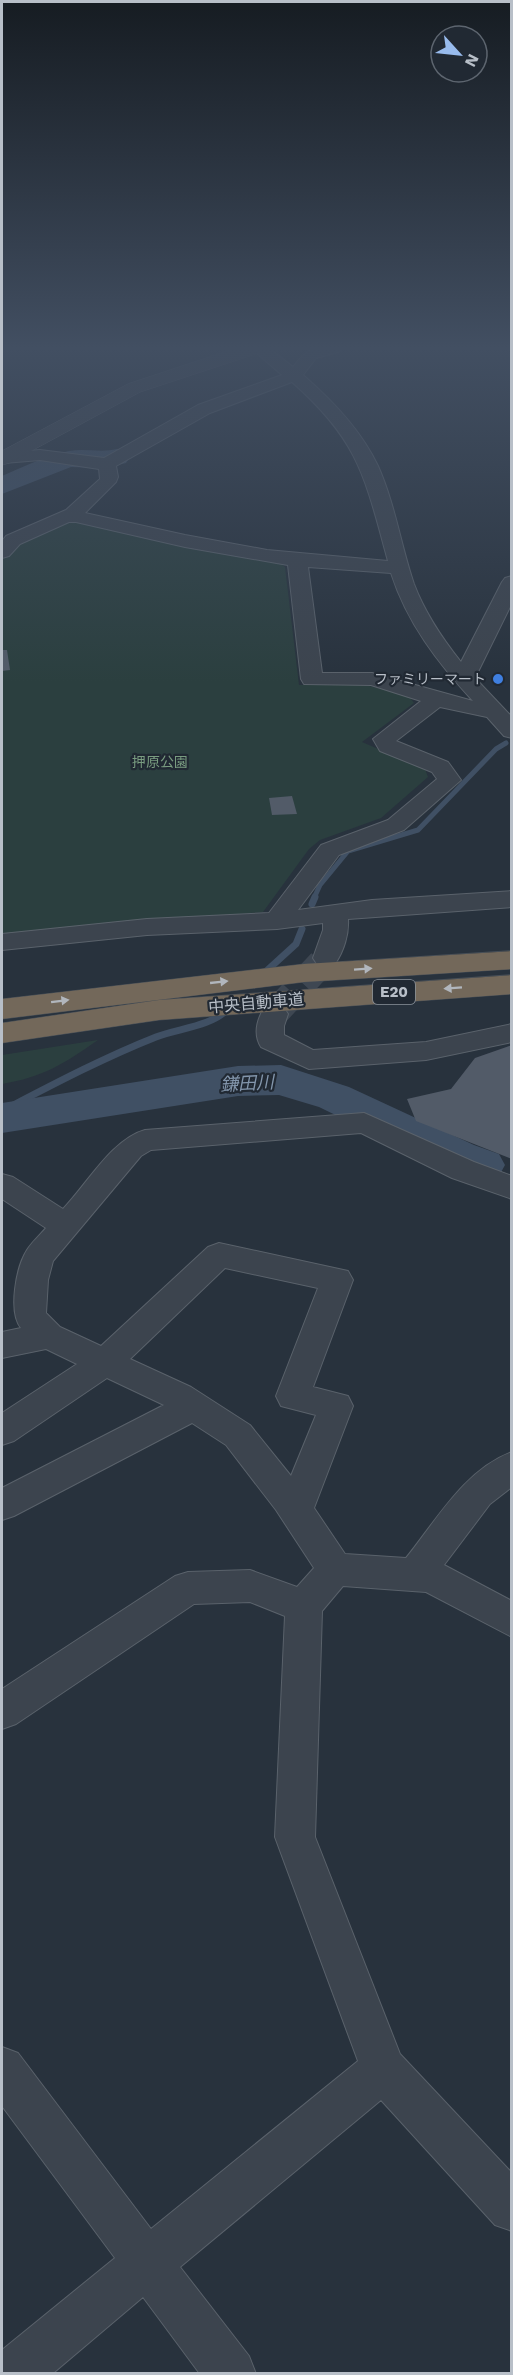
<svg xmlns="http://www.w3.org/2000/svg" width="513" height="2375" font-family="'Work Sans','Noto Sans JP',sans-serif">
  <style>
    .green { fill: #2b3f3f }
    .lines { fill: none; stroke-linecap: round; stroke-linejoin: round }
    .stream-far1 { stroke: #405064; stroke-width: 5 }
    .stream { stroke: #405064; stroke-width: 7 }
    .river { fill: #405064; fill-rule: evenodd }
    .building { fill: #525b68 }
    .minor-tunnel { stroke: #3e4752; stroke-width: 28; stroke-dasharray: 28 14; stroke-linecap: butt }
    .minor-casing { stroke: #5a626b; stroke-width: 2 }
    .tertiary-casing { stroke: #5a626b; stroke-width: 1 }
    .motorway-casing { stroke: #474f58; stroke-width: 1 }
    .minor { fill: #3c444e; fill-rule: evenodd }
    .tertiary { fill: #3c444e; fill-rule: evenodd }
    .motorway { fill: #73685a; fill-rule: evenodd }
    .oneway { fill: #b1b6bd }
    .shop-dot { fill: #3f7fe0; stroke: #212933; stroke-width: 2 }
    .labels { text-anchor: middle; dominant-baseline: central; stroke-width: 4.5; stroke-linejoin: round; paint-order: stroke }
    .far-poi-label { font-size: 14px; fill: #b8bfc8; stroke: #212933; text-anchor: end }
    .far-park-label { font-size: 14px; fill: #799c80; stroke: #212933 }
    .shield { fill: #212933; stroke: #8b929b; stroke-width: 1.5 }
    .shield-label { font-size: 15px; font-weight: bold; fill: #b8bfc8 }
    .street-label { font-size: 16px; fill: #b8bfc8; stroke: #212933 }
    .water-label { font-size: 18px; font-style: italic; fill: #8396ac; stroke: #212933 }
  </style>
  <rect width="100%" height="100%" fill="#28323d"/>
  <path class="green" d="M63,521H75L279,562L285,567L299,685H365L409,696L414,703L362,742L425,769L428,777L381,818L320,840L309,849L263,912L2,935V561L8,549Z
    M98,1040C64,1064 43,1077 2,1084V1055Z"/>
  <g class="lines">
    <path class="stream-far1" d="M314,898L320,885L348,851L418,830L496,749L506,743"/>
    <path class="stream" d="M312,904L315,897
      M262,975L296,944L302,929
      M2,1111C52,1085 103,1058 156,1037C179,1028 210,1027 228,1009"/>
    <path class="river" d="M117,449L126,451L130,457L126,463L106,468L71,467L2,494V476C23,467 45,456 69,451C85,448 101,453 117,449Z
      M281,1065L349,1087L474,1145L499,1154L505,1165L499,1176L483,1181L442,1167L319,1107L279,1095L238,1096L2,1133V1103L238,1066Z"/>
  </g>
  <path class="building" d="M2,650H7L10,670L2,671Z
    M292,796L297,814L272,815L269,798Z
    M512,1045V1159L416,1121L407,1099L451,1089L475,1058Z"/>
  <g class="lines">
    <path class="minor-tunnel" d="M274,1014L326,958"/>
    <defs>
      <path id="minor" d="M252,349H270L293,367C310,345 313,349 340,349L338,352L316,358L303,375C333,401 361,430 378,466C395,504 401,546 414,584C425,613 442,638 461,662L502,582L505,578L512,576V603L475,678L512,717V738L504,736L487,717L440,707L396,741L448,762L461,780L404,830L339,855L298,910L372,900L512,891V907L348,919C349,934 344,951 335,964L326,966L317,964L313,958L323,930V923L277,929L147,935L2,950V934L147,919L269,913L321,845L388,820L437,779L432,772L380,751L373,739L421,701L371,685L304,684L301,679L288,565L185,547L76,522H69L20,544L9,556L2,558V541L6,536L66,510L100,479L99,469L40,460L4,463H2V453L40,450L104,458L198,405L282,375ZM292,382C360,442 365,478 388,561L267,550L185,535L85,513L116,482L118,477L116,466L210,413ZM308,567L391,573C407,623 438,663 473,701L372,673H322Z
        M274,1005L284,1008L288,1014L284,1026V1035L313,1050L426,1042L512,1024V1042L426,1060L309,1069L261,1047C253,1034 257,1020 264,1008Z
        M364,1113L474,1162L512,1176V1199L452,1178L361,1133L151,1150L141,1156L53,1261L48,1280L46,1313L60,1327L101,1346L208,1247L219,1243L348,1271L353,1280L313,1387L348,1396L353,1406L314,1508L345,1554L406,1558C436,1521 465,1469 512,1452V1487L490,1504L444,1565L512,1601V1637L426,1592L343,1586L322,1611L315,1837L400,2054L512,2173V2231L495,2225L381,2100L180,2267L249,2356L256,2374H200L143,2297L52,2374H2V2350L115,2258L2,2106V2047L18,2053L151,2229L358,2061L275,1837L285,1616L250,1602L194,1604L16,1724L2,1729V1689L175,1576L188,1572L250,1570L297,1587L314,1568L276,1510L226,1445L192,1423L14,1516L2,1520V1488L164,1405L107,1378L14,1441L2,1445V1413L77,1364L46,1349L2,1358V1332L21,1328C8,1312 16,1267 27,1250C32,1242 40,1235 46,1228L2,1199V1174L13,1177L63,1209C87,1184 112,1139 145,1130ZM225,1268L318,1288L276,1396L281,1406L316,1415L291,1476L250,1425L191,1387L130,1359Z"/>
      <path id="tertiary" d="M234,349H261L258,353L140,392L9,463L2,465V451L128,384Z"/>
      <path id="motorway" d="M512,951V969L304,982L2,1019V999L304,964Z
        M512,975V994L159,1020L2,1043V1023L159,1000Z"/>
    </defs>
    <use href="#minor" class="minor-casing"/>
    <use href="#tertiary" class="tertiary-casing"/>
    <use href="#motorway" class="motorway-casing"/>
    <use href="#minor" class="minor"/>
    <use href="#tertiary" class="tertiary"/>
    <use href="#motorway" class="motorway"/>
  </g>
  <defs><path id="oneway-solid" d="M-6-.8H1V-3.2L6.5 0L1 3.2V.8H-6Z" transform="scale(1.5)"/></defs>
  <g class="oneway">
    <use href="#oneway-solid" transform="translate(363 969) rotate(-4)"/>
    <use href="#oneway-solid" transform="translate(219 982) rotate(-6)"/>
    <use href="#oneway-solid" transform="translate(453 988) rotate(176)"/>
    <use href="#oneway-solid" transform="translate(60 1001) rotate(-7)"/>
  </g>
  <linearGradient id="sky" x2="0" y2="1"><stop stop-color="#161c22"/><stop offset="0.51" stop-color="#424f62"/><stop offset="1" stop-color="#424f62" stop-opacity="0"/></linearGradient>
  <rect width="513" height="682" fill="url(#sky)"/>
  <circle class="shop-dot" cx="498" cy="679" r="6"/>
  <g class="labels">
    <g class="far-poi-label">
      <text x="486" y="679">ファミリーマート</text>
    </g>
    <g class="far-park-label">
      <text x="160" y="762">押原公園</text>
    </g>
    <rect class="shield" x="373" y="980" width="42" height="24" rx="4.5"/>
    <g class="shield-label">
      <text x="394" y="992">E20</text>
    </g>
    <g class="street-label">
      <text transform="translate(256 1003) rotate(-5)">中央自動車道</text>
    </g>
    <g class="water-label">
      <text transform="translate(247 1083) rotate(-3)">鎌田川</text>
    </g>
  </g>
  <rect width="513" height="2375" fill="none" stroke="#b8bfc8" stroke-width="6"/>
  <g transform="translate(459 54) rotate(117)"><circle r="28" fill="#212933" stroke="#5d656f" stroke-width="1.5"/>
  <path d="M0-4.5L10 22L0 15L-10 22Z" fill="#98bbed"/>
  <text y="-9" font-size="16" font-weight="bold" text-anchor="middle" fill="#b8bfc8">N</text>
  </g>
</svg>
